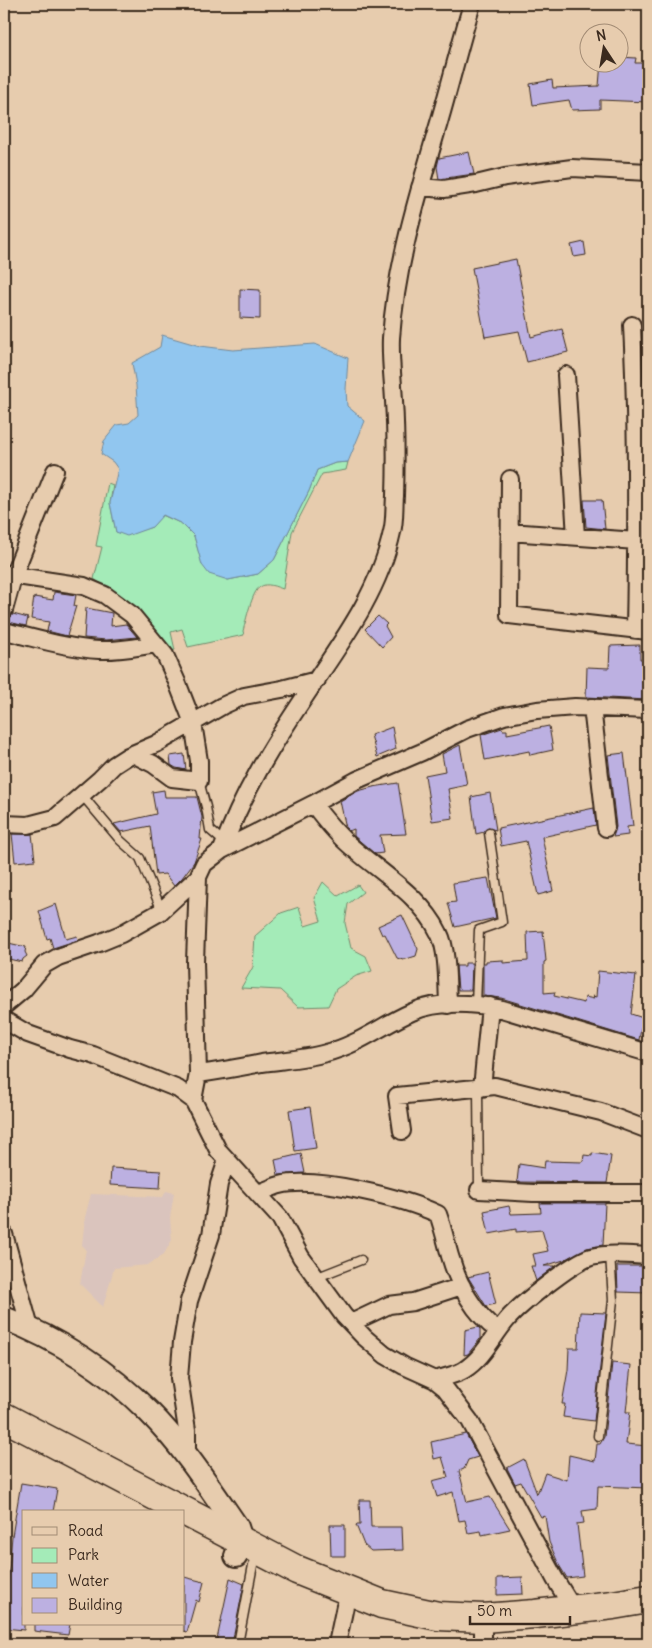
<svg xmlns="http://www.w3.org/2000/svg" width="652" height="1648" font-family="Delius,sans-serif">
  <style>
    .built { fill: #dac4bd }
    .green { fill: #a4ebb8; stroke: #708a6b }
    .water { fill: #91c6ef; stroke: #6f889b }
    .building { fill: #bcb0e1; stroke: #3b2a1e }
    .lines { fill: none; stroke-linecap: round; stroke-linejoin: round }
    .lane-casing { stroke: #3b2a1e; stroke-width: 11 }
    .street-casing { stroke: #3b2a1e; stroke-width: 20 }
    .secondary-casing { stroke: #3b2a1e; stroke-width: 26 }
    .highway-casing { stroke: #3b2a1e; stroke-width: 31 }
    .lane { stroke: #e7ccae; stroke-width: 8 }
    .street { stroke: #e7ccae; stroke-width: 16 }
    .secondary { stroke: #e7ccae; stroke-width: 22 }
    .highway { stroke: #e7ccae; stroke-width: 28 }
  </style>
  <rect width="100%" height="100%" fill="#e7ccae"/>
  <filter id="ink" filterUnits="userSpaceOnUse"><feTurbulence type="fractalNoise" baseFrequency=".02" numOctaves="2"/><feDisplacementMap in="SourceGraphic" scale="10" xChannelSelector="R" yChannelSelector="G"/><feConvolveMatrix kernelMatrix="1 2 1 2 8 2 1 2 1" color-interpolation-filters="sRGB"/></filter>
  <g filter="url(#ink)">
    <path class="built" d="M166,1191L174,1193L170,1218L172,1240L164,1254L148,1265L114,1268L103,1307L80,1284L86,1249L82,1245L85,1217L91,1194L163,1197Z"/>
    <path class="green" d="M348,462L346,470L322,474L292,532L283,589C276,587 267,582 260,587C252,591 246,621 243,631L244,635L188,647L182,629L171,632L175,650L169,652C150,620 125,598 94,579L102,547L96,546L108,483L113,485L110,503L116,532L142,530L152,527L162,515L182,524L194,536L202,564L228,580L258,574L274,560L309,491L317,470L335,463Z
      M323,882L338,896L358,885L363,892L348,904L345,923L351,948L366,956L372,971L356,976L336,989L328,1006L298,1007L280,990L241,988L253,967L255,936L281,913L299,907L305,926L321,921L314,898Z"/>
    <path class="water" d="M162,335L200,346L233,350L315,344L348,358L346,389L347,406L365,421L348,462L335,463L317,470L309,491L274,560L258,574L228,580L209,574L202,565L194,536L182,524L163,515L152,527L127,536L116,532L110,503L118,469L113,462L101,454L104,441L117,425L129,423L138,415L136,385L132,363L160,347Z"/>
    <path class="building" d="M620,57L636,58L635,63H648V102L600,100V109L572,110L569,100L533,105L530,84L552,80L553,88L599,86L601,62H620Z
      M469,152L474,174L439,179L437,167L439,158Z
      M584,242L586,255L574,257L571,245Z
      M516,259L531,337L562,329L568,352L527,362L519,331L485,337L472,268Z
      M240,289L260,290V319L240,318Z
      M584,500H602L605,529L586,527Z
      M54,592L76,595L74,606H76L67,636L47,631L49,622L31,619L34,597L53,600Z
      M86,608L112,613L111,626L126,624L137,637L106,640L84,638Z
      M13,614L28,618L26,626L4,621V620L11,617Z
      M378,616L387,624L385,626L391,637L382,647L365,629Z
      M640,645V659H648V700L586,697L587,667L609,668L610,646Z
      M549,726L553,750L530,755L529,751L485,760L481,735L502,728L503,730H507V734Z
      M392,727L396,749L377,757L371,735Z
      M460,745L467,785L448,789L453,818L432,821L425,775L445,771L442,754Z
      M624,753L633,826L627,827L628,835L613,837L616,827L608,755Z
      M184,754L186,770L176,768L171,765L170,756Z
      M398,783L406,834L380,835L383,853L375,854L354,836V829L349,831L346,828L340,801L358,791L373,787Z
      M164,790L165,797H197L202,817L200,839H202L194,862L182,878L174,886L165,874L156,875L150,826L121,832L114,824L156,814L152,792Z
      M490,793L496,830L488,828L484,832L476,834L471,797Z
      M594,808L596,825L542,837L553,891L538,895L526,841L501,846L498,828Z
      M12,834H32L35,860L15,862Z
      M488,878L496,918L455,927L448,903L456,902L453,883Z
      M56,904L66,939L77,936L78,940L53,948L50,938L47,939L39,911Z
      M402,915L418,949L416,956L403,960L397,958L385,934L382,935L378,926Z
      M543,931L546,961L544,962V993L555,992L554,996L584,1003L585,997L594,999L593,996L596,997L598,971L636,975L631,1014L643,1018L639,1040L501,998L483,996V963H486V961L503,960V963L528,961L527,932Z
      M4,942L26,947L25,952L27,956L23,959L22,962L4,958Z
      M465,963H472L471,990H458L456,966H465Z
      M310,1107L316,1148L295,1151L289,1110Z
      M592,1153L611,1156L607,1183L517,1182L519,1164L544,1168L545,1161L583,1162L584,1155L592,1156Z
      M301,1154L305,1173L278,1175L275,1160Z
      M111,1168L161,1171L160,1188L110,1185Z
      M540,1203H605L603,1245L587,1248L564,1260L544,1266H555L536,1281L531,1266H536L533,1254L548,1251L542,1230L516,1232V1229L489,1234L484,1211L509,1206L511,1214L541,1213Z
      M617,1266H648V1293L618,1292Z
      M488,1272L496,1304L486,1306L468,1277Z
      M580,1312L606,1313L594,1421L563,1417L565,1404H562L568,1370L569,1348H578Z
      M478,1327L480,1329V1339L468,1354L464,1355L465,1330Z
      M612,1363L631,1365L626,1412H630L626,1444L648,1446V1488L598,1486L597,1509L582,1511L584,1523L577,1524L583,1576L567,1578L559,1565L549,1542L545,1516L541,1517L521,1482L515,1484L507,1468L524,1459L537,1494L545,1473L567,1480L569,1455L595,1461L597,1444H600L604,1437Z
      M466,1434L478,1457L468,1460L464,1469L459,1471L467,1502L490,1497L510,1529L482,1535L481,1531L468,1533L465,1520L459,1521L453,1492L437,1497L432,1481L448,1477L442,1457L434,1459L431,1442Z
      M21,1483L57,1489L53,1512H24V1630L4,1628L12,1536Z
      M359,1500H370L371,1527H402L403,1550L371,1551L364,1545L356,1525H360Z
      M330,1525H345V1556H331Z
      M184,1577L204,1582L199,1602L196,1600L187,1632L184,1631Z
      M522,1577L523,1594L497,1595V1578Z
      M230,1578L244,1584L232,1644H216Z
      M34,1624H70L68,1635L34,1631Z"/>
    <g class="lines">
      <defs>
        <path id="lane" d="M199,781L206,807L210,830L224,842
          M82,795L120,840L140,858L162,911
          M476,1004L479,930L502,922L489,833
          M478,1089L479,1190
          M315,1278L361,1260
          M598,1436L613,1300L610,1254
          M238,1644L253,1565"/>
        <path id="street" d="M420,187L444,189L476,184L505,177L572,168L648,172
          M632,325C637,426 637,528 635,630
          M566,375L576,537
          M510,479L509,615L648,631
          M509,532L637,541
          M4,574L84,586L105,595L132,615L165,655L177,682L193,723L199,761V781L172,778L153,764L133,754
          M4,610L14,574L55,471
          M4,631C35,638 66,648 99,650C118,651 137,647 156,644
          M592,707L606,828
          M313,804C323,817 334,831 346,842C376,870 421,895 439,933C448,950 447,985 448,1005
          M4,824L28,825L55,818L100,779L114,765L128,756L156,744L222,706L244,696L282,689L317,680
          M222,850C242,794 273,744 306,695C340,644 379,593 392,532C395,521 394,508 395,496C396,464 396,433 394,401C393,380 390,358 391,338C396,265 418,195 438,126C450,85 460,44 472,4
          M4,1006L23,990L44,965L58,957L99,943L121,934L160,912L198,877L204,864L222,850L313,804L357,780L422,752L467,729L504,716L537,710L575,707L648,710
          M4,1020L28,1034L70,1049L93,1055L178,1089L193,1100L218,1150L280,1218L301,1257L344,1316L364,1337L385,1355L404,1366L435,1380L445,1388L470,1421L555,1579L574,1610
          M198,1074C219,1071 241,1067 262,1063C283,1060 305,1059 326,1053C358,1045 382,1025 412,1012C437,1001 471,1003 498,1008L648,1053
          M482,1088L490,1006
          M193,1100L198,1074L195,962L198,877
          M402,1131L397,1096L495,1086L601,1112L648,1130
          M479,1190L533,1193H648
          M258,1193C265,1191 272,1187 280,1185C317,1176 403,1198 438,1214C443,1228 446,1242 450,1256C458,1284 474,1314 498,1331
          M4,1234L30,1328
          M351,1323L389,1305L413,1302L462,1286
          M435,1380C444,1377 456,1375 464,1370C483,1358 492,1338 506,1321C518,1306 573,1262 591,1257C610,1253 629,1255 648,1256
          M187,1458V1430L179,1378L182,1342L189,1301L211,1235L219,1184L227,1160
          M337,1644L345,1606
          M483,1644V1618"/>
        <path id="secondary" d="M4,1318C58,1339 108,1371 149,1412C183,1446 210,1488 237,1527L242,1542L236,1556"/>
        <path id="highway" d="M4,1417L297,1570L382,1604L438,1616L483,1618L535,1614L613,1605L648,1599"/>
      </defs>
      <use href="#lane" class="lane-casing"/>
      <use href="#street" class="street-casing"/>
      <use href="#secondary" class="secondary-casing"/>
      <use href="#highway" class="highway-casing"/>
      <use href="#lane" class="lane"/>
      <use href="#street" class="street"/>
      <use href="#secondary" class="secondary"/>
      <use href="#highway" class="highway"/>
    </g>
  </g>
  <rect width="652" height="1648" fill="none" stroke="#e7ccae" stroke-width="20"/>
  <rect x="10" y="10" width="632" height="1628" fill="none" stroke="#3b2a1e" stroke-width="2" filter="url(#ink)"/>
  <rect x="22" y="1510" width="162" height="115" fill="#e7ccae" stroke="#a28b74"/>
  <rect x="32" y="1527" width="25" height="8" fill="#e7ccae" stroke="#a28b74"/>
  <text x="68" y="1536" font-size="15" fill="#3b2a1e">Road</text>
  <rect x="32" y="1548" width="25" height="15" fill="#a4ebb8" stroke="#a28b74"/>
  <text x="68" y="1560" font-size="15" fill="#3b2a1e">Park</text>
  <rect x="32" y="1573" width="25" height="15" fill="#91c6ef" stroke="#a28b74"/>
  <text x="68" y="1586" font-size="15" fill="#3b2a1e">Water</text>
  <rect x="32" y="1598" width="25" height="15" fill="#bcb0e1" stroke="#a28b74"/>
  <text x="68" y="1610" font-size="15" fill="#3b2a1e">Building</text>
  <g transform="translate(604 48) rotate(348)"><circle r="24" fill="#e7ccae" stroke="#a28b74"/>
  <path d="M0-4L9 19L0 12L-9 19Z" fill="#3b2a1e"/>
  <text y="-8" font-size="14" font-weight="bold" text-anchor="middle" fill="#3b2a1e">N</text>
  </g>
  <path d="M470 1616v8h100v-8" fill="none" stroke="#3b2a1e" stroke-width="2.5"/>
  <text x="477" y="1616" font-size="15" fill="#3b2a1e" stroke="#e7ccae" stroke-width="4" paint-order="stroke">50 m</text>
</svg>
